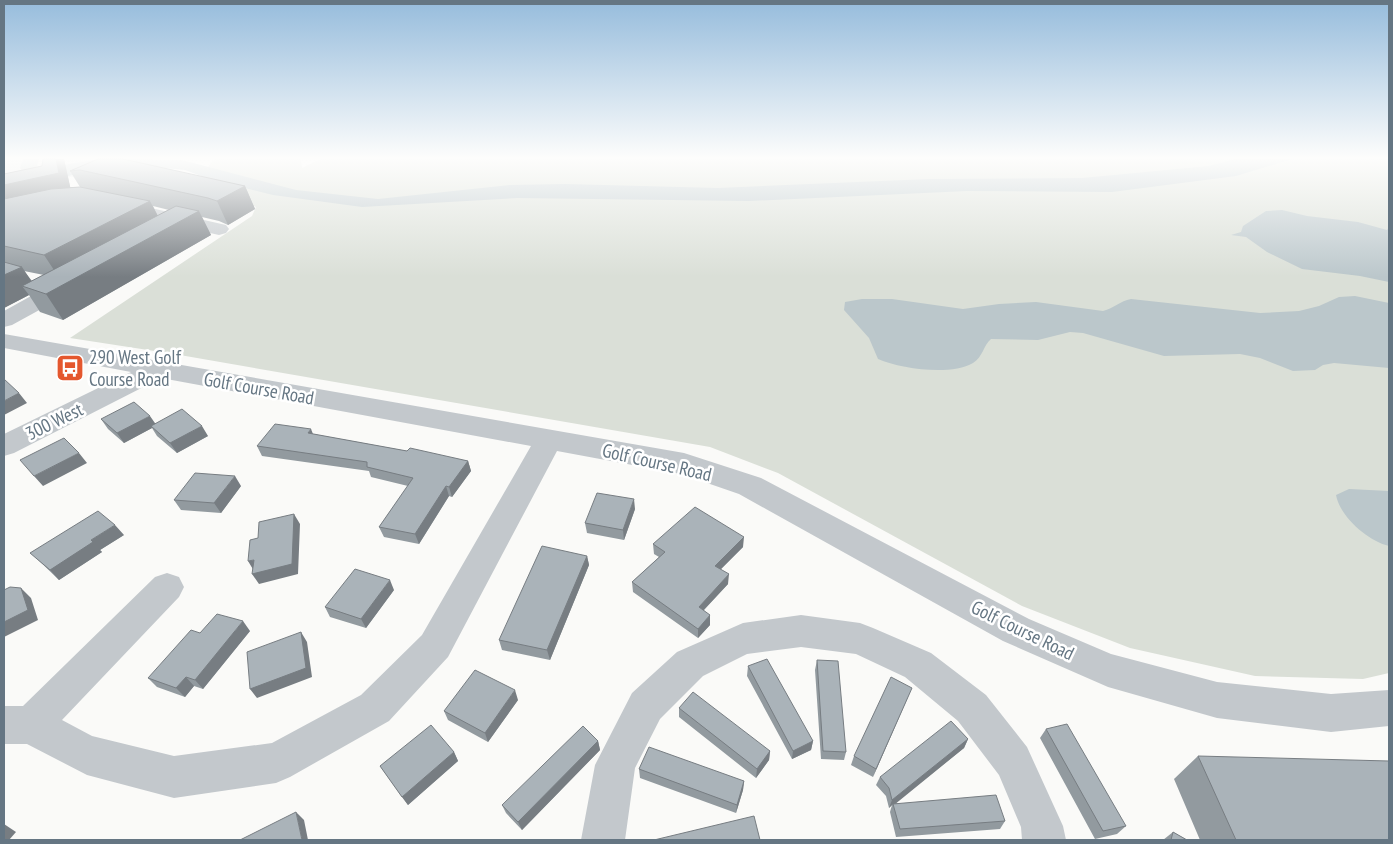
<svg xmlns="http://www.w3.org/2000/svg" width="1393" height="844" font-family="'PT Sans Narrow',sans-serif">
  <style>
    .built { fill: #e8e9e9 }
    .green { fill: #dadfd7 }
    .water { fill: #bbc7cb }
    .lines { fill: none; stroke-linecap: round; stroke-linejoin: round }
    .minor { fill: #c3c8cc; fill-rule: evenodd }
    .wall { fill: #929a9f; fill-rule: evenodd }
    .shaded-wall { fill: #777d82 }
    .building { fill: #aab3b9; stroke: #777d82 }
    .labels { text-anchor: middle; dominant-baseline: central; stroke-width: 5; stroke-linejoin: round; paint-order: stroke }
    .poi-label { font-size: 19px; fill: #657683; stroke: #fff; text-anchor: start }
    .street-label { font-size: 19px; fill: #657683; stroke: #fff }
  </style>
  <rect width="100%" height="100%" fill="#fafaf8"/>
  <path class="built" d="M4,159H156L4,191Z"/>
  <path class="green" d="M214,159H301L302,168L320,159H1389V673L1363,679L1255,676L1130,648L1022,606L778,473L710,447L174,354L70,338L252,216L256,207L196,183Z"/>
  <path class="water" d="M99,159L182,160L296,190L378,199L510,185L565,184L718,188L929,179L1082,178L1209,166L1235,159H1292L1236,176L1112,192L967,191L749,201L517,198L362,207L273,195L212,180L185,170L145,166L97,169L35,184L17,180L69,164Z
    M1282,210L1307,216L1358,222L1387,230L1389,227V282L1360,276L1302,269L1267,252L1246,237L1231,235L1241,232L1243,226L1266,211Z
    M1355,296L1389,303V368L1334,363L1323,365L1315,370L1293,371L1260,358L1240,354L1164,356L1083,333L1070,332L1038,340L991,339C983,346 983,357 973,363C951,376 901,369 878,359L869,338L844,310L845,302L862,299H892L963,309L999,304L1036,302L1103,311C1114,308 1120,301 1131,299L1260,313L1299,311L1319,306L1339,297Z
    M1349,489L1389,491V546C1368,541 1340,517 1336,495Z"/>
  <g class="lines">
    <path class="minor" d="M23,159H39L35,172L29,173L23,172L20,168Z
      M120,201L226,225L229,229L226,233L219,235L113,211L110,207L113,203Z
      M66,279L74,281L77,286L74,291L12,325L4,327V311L58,281Z
      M4,334L684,453L761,478L1029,619L1111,654L1217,682L1331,694L1389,690V726L1331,732L1217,718L1108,687L1003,641L739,494L681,474L557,451L448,657L389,721L290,777L276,783L174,798L87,775L27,744H4V706H23L155,577L167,573L179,577L184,587L179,597L62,720L92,736L174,756L272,743L361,695L422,635L531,446L161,378L14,453L4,456V434L131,372L4,348Z
      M801,615L860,623L873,628L931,653L986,695L1027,747L1063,826L1066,840H1022L1021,827L999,775L958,721L905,677L856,654L801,647L747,654L703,676L660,719L635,768L625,840H581L595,765L632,693L677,652L743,623Z"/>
  </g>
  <path class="wall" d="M64,159L70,187H80L70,171L98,159L245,186L255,209L228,225L219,221L202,217L211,235L63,320L40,312L29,295L4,308V174L42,166ZM153,206L169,210L158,216ZM24,271L44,275L32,281Z
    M101,419L155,423L208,436L177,453L157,436L152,428L124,443L108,429Z
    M313,434L407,451L468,461L471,471L452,497L449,496L419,544L384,537L379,527L408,486L371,477L369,471L262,456L257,446Z
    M241,486L221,513L181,510L174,500Z
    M635,509L624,540L587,533L585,523Z
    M124,535L100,550L102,552L59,580L31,553Z
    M653,544L743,547L721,569L728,584L704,610L710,625L698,638L633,592L632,582L659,557L654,554Z
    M587,556L589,565L550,660L502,650L499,640Z
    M394,590L366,628L330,617L325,607Z
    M250,631L203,689L194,686L185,697L157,687L148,678L200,633Z
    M817,660L846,752L844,760L821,759L815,670Z
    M748,666L813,741L811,750L792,759L747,676Z
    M908,697L873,777L851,765L854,756Z
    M518,700L488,742L448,720L444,711Z
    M679,708L770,751L769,760L756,778L679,717Z
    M1046,729L1126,826L1117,834L1095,839L1040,738Z
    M968,739L964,748L895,803L1005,821L1000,829L896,837L890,812L892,805L889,808L886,796L876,785L880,777Z
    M598,741L600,750L522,830L506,813L502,805Z
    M454,752L458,761L408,805L380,766Z
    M1198,756L1389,840H1200L1174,779Z
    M639,769L744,781L743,790L736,813L640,778Z
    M1173,832L1187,840H1163Z"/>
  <path class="shaded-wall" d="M56,159H64L72,195L4,210V185Z
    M245,186L255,209L228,225L217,201Z
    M150,201L162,224L60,279L44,255Z
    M199,211L211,235L63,320L46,294Z
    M22,267L38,291L22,286L29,295L4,308V275Z
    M19,393L27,403L4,415V401Z
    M150,416L157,426H151L152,428L124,443L117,433Z
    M202,426L208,436L177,453L170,443Z
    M311,429L315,439L308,433Z
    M79,453L87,463L43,486L34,476Z
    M468,461L471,471L452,497L449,487Z
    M235,476L241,486L221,513L214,503Z
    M446,486L449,496L419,544L415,534Z
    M634,499L635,509L624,540L623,530Z
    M294,514L300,524L298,574L259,584L252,574Z
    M115,525L124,535L100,550L102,552L59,580L50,570L91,540Z
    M744,537L743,547L715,575V566Z
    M587,556L589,565L550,660L547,650Z
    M254,560V571L248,561Z
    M729,574L728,584L698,616L699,607Z
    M390,580L394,590L366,628L361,619Z
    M21,588L31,598L38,620L4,637V622Z
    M710,615V625L698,638V629Z
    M243,621L250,631L203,689L195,680Z
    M301,632L307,642L312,677L257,698L250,689Z
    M186,677L194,686L185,697L176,688Z
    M912,688L908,697L873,777L876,769Z
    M515,690L518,700L488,742L485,733Z
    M968,739L964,748L894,805L893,804L889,808L892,800Z
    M598,741L600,750L522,830L518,822Z
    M813,741L811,750L792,759L793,751Z
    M770,751L769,760L756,778L757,769Z
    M454,752L458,761L408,805L402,797Z
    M744,781L743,790L736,813L737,805Z
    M296,812L304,820L308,840H302Z
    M4,824L16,832L9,840H4Z"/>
  <path class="building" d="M43,159H56L59,173L4,185V174L42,166Z
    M98,159H123L245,186L217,201L208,198L80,170L70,171Z
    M80,187L150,201L44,255L4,246V199L51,189Z
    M176,206L199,211L46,294L22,286Z
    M4,262L22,267L4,275Z
    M4,379L19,393L4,401Z
    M134,402L150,416L117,433L101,419Z
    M182,409L202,426L170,443L151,426Z
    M275,424L311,429L308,433L407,451L410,448L468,461L449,487L446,486L415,534L379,527L413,478L367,467V462L257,446Z
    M64,438L79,453L34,476L20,460Z
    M195,473L235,476L214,503L174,500Z
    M597,493L634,499L623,530L585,523Z
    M695,507L744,537L715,566L729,574L699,607L710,615L698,629L632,582L665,552L653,544Z
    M98,511L115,525L91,540L93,542L50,570L30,553Z
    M294,514L292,564L252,574L254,560L248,561L250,540L258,538L259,522Z
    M542,546L587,556L547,650L499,640Z
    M355,569L390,580L361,619L325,607Z
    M10,587L21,588L28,610L4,622V590Z
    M217,614L243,621L195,680L186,677L176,688L148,678L191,630L200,633Z
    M301,632L306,668L250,689L247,652Z
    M767,659L813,741L793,751L748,666Z
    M817,660L838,661L846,752L823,751Z
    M475,670L515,690L485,733L444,711Z
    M891,677L912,688L876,769L854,756Z
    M693,692L770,751L757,769L679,708Z
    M951,721L968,739L892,800L889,788L880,777Z
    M1067,724L1126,826L1103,831L1046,729Z
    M431,725L454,752L402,797L380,766Z
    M583,726L598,741L518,822L502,805Z
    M649,747L744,781L737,805L639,769Z
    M1198,756L1389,761V840H1236Z
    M996,795L1005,821L900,829L893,804Z
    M296,812L302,840H240Z
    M754,816L760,840H654Z
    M1173,832L1187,840H1171Z"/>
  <linearGradient id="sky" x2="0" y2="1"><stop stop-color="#96bcdc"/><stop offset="0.57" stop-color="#fdfdfc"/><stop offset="1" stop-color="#fdfdfc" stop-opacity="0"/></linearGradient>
  <rect width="1393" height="277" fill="url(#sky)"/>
  <defs>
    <symbol id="bus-square" viewBox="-11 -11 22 22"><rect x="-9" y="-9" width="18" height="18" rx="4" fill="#e4572e" stroke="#fff"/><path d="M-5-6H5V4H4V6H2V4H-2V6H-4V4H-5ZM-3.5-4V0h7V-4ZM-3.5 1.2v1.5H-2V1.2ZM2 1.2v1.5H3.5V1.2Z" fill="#fff"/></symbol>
  </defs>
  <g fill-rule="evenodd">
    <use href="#bus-square" x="54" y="352" width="32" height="32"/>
  </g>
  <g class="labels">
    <g class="poi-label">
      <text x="89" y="357">290 West Golf<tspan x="89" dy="22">Course Road</tspan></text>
    </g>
    <g class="street-label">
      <text transform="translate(259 388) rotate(10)">Golf Course Road</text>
      <text transform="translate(54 421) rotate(-26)">300 West</text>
      <text transform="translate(657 462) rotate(13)">Golf Course Road</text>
      <text transform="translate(1023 630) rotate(26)">Golf Course Road</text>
    </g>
  </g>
  <rect width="1393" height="844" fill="none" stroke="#657683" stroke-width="10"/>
</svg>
